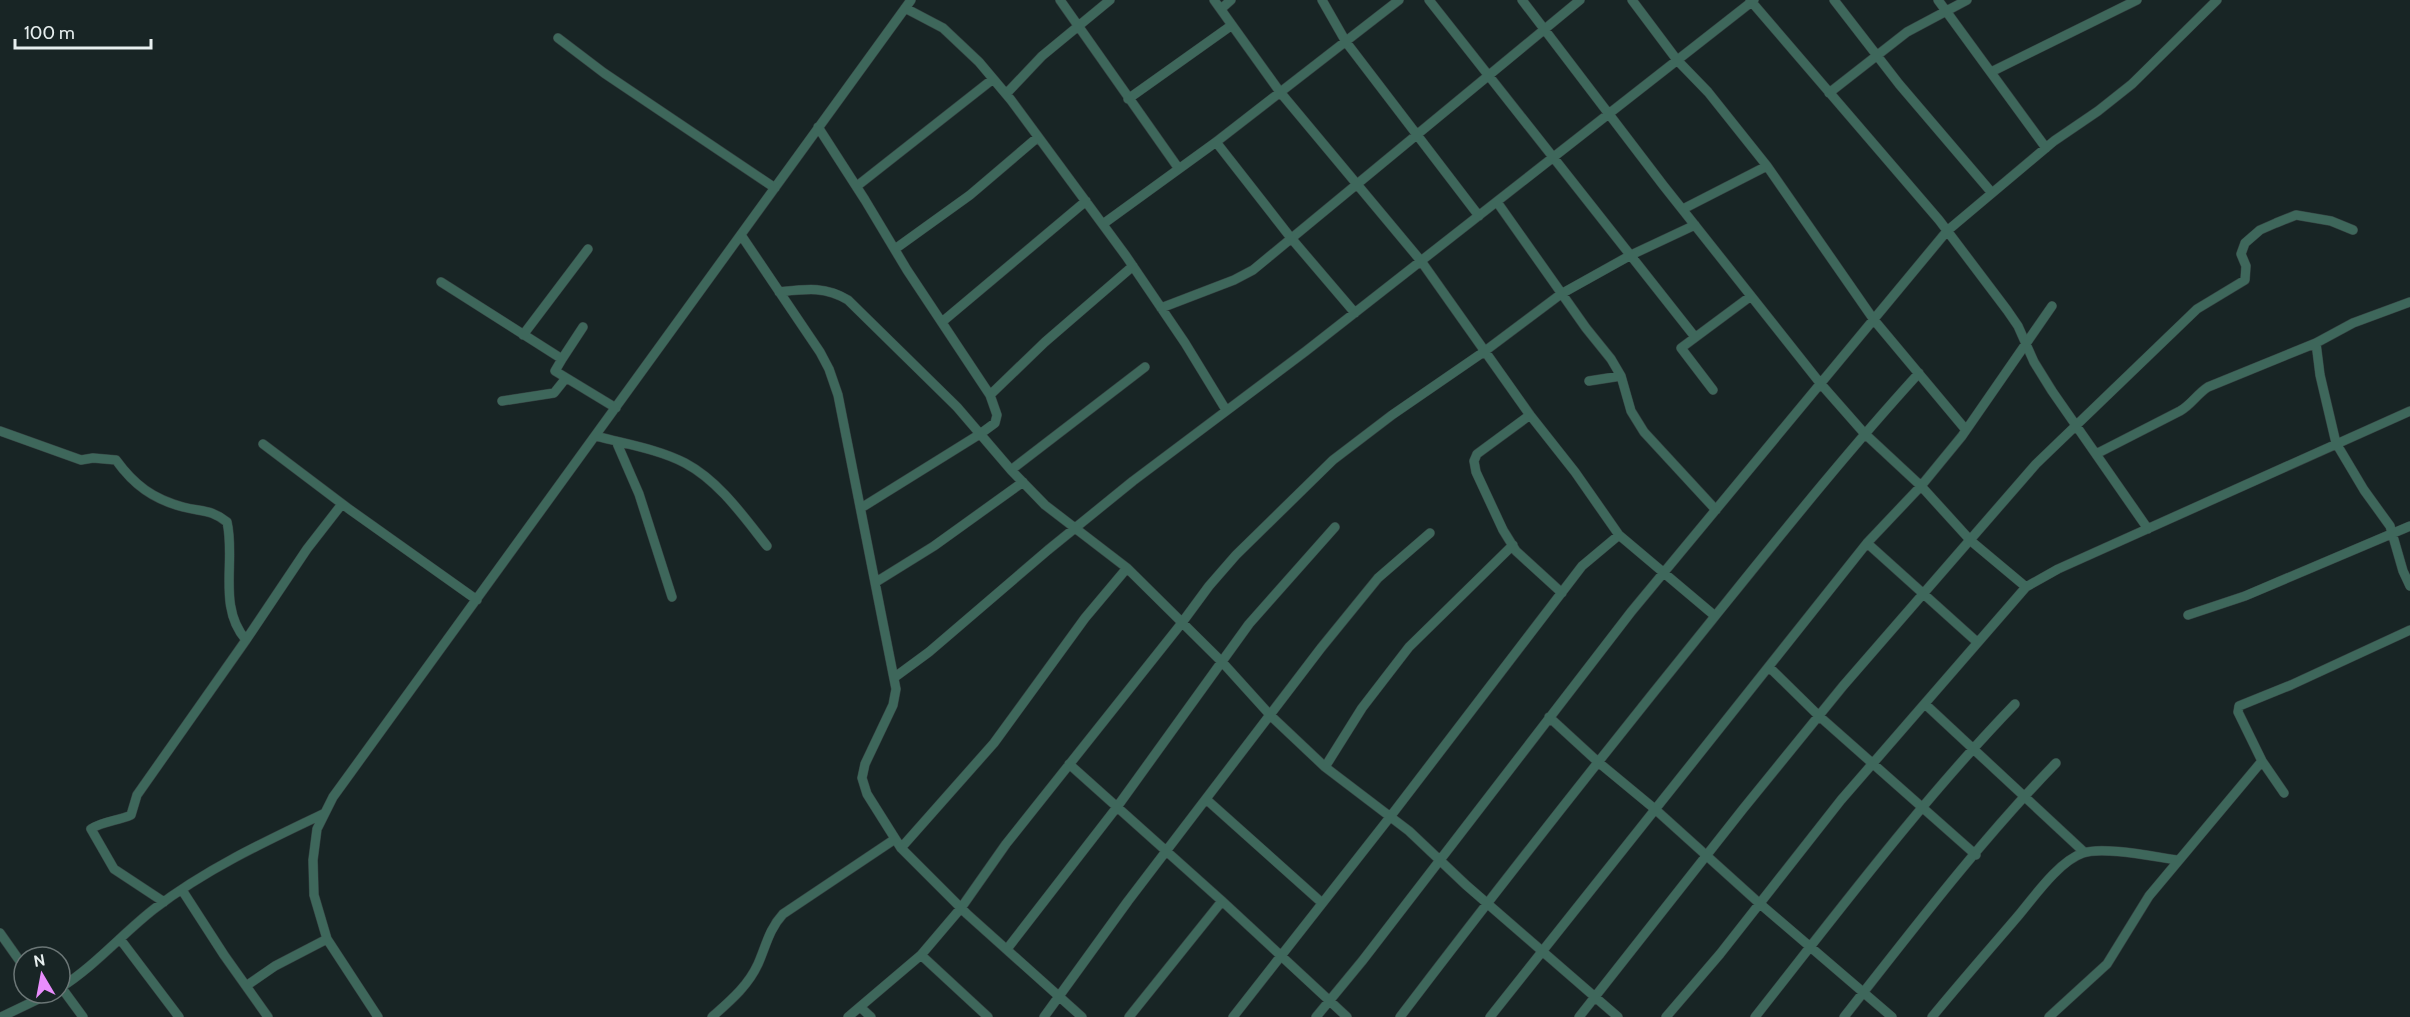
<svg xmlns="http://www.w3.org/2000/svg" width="2410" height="1017" font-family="Cabin,sans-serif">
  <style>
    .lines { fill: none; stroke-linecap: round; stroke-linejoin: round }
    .minor-casing { stroke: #354141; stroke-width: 10 }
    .minor { stroke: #3e675b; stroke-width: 9 }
  </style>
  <rect width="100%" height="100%" fill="#182525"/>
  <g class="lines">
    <defs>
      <path id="minor" d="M1060,0L1179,169
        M1214,0L1280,92L1421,261L1530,415L1575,472L1619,535L1715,616
        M1322,0L1346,42L1479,216
        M1429,0L1695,337
        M1522,0L1663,185L1820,383L1864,433L1921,486L1971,541L2026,587
        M1632,0L1677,60L1708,92L1767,166L1874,320L1966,430
        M1750,0L1939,220L2007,310L2018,326L2034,362L2052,391L2148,529
        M1834,0L1899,84L1992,193
        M1938,0L2046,148
        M905,8L943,28L979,62L1011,100L1126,256L1185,343L1226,410
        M1221,9L1231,0
        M558,38L604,73L775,188
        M1991,72L2137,0
        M1829,93L1907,32L1967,0
        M1006,94L1042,56L1110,0
        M1128,99L1232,25
        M818,127L865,200L907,270L990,395L997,415L995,423L980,434L861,508
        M1216,142L1291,238L1355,313
        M857,186L993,79
        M1497,202L1586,328L1611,359L1621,376L1631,411L1644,432L1716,510
        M1683,209L1767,166
        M1103,224L1216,142L1399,0
        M741,235L820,352L829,369L838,395L896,689L893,705L865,764L862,778L867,794L901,848L967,914L1082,1017
        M895,249L970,195L1038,137
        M441,282L562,359L555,371L616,408
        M779,292C806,289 825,286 848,300L957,407L1011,470L1045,505L1127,568L1223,663L1271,716L1325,767L1409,831L1466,885L1618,1017
        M1161,308L1234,280L1253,270L1580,0
        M942,322L1086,201
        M523,335L588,249
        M2316,343L2320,375L2336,443L2364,490L2390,526L2403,571L2410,586
        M562,359L583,327
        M1589,381L1621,376
        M1713,390L1681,348L1751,296
        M990,395L1045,342L1133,266
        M502,401L554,393L566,378
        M1530,415L1477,454L1474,461L1476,472L1503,530L1516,551L1562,593
        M0,431L81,460L93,458L116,460C134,485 153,499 183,507C202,512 211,509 227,522C236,560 217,607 246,640
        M596,436C625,444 658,449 685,463C719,481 744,517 767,546
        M616,441L639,494L672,597
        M263,444L349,509L477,600
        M2096,454L2180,411C2191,405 2197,394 2208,387L2316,343L2353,323L2410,302
        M1011,470L1145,367
        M1867,543L1977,642
        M876,582L934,546L1023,482
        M2188,615L2245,596L2410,526
        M1769,667L1819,716L1976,855
        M895,677L929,652L1048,550L1133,481L1306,351L1754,0
        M1925,704L2084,852
        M1549,717L1598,762L1656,810L1759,903L1892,1017
        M1069,764L1222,901L1347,1017
        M1325,767L1362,708L1409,647L1513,545
        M2284,793L2262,761L2238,712L2239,706L2291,685L2410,630
        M1207,800L1321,902
        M901,848L994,743L1085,618L1127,568
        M182,890L224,955L268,1017
        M164,902L114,869L91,829C103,821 118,821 131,815L137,795L246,640L307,549L342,504
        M0,933L24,967
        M120,939L179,1017
        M1007,949L1117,807L1249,624L1335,527
        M921,955L988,1017
        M246,986L275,966L327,939
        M61,987L83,1017
        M60,988C95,966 122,934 154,909C206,869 266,841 325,813
        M860,1007L871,1017
        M1,1017L51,993
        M378,1017L327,939L314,895L313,860L317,829L333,797L911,0
        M712,1017C730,1001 748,986 758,964C766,946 769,929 783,914L895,839
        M848,1017L921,955L961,908L1006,844L1181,624L1209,586L1236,555L1333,460L1392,415L1485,351L1561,294L1631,255L1695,225
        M1044,1017L1128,901L1321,648L1378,578L1430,533
        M1129,1017L1222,901
        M1233,1017L1390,817L1582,566L1619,535
        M1316,1017L1363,960L1631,612L1947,231L2054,141L2098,111L2132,84L2217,0
        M1400,1017C1502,883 1606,751 1712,620C1779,537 1846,453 1919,373
        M1490,1017L1867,543L1921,486L1962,436L2052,306
        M1579,1017L1743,809L1843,686L2036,464L2197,309L2245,280L2246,266L2241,254L2245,243L2260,230L2276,223L2296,215L2331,221L2353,230
        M1666,1017L1720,954L1841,800L2026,587L2058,569L2410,411
        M1755,1017C1838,912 1922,800 2015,704
        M1844,1017C1911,932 1980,841 2056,763
        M1932,1017C1960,983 1989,950 2018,916C2034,897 2059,861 2083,853C2103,846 2155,857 2178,860
        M2049,1017L2107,964L2149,896L2262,761"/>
    </defs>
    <use href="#minor" class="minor-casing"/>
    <use href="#minor" class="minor"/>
  </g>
  <g transform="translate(42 975) rotate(350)"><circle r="28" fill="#182525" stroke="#6b7676" stroke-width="1.5"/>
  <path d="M0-4.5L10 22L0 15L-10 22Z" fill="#e98dfd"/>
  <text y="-9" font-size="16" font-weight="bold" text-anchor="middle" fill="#e7efef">N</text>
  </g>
  <path d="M15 39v9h136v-9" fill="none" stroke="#e7efef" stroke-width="3"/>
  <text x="24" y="39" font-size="18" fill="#e7efef" stroke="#182525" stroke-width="4.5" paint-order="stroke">100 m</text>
</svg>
